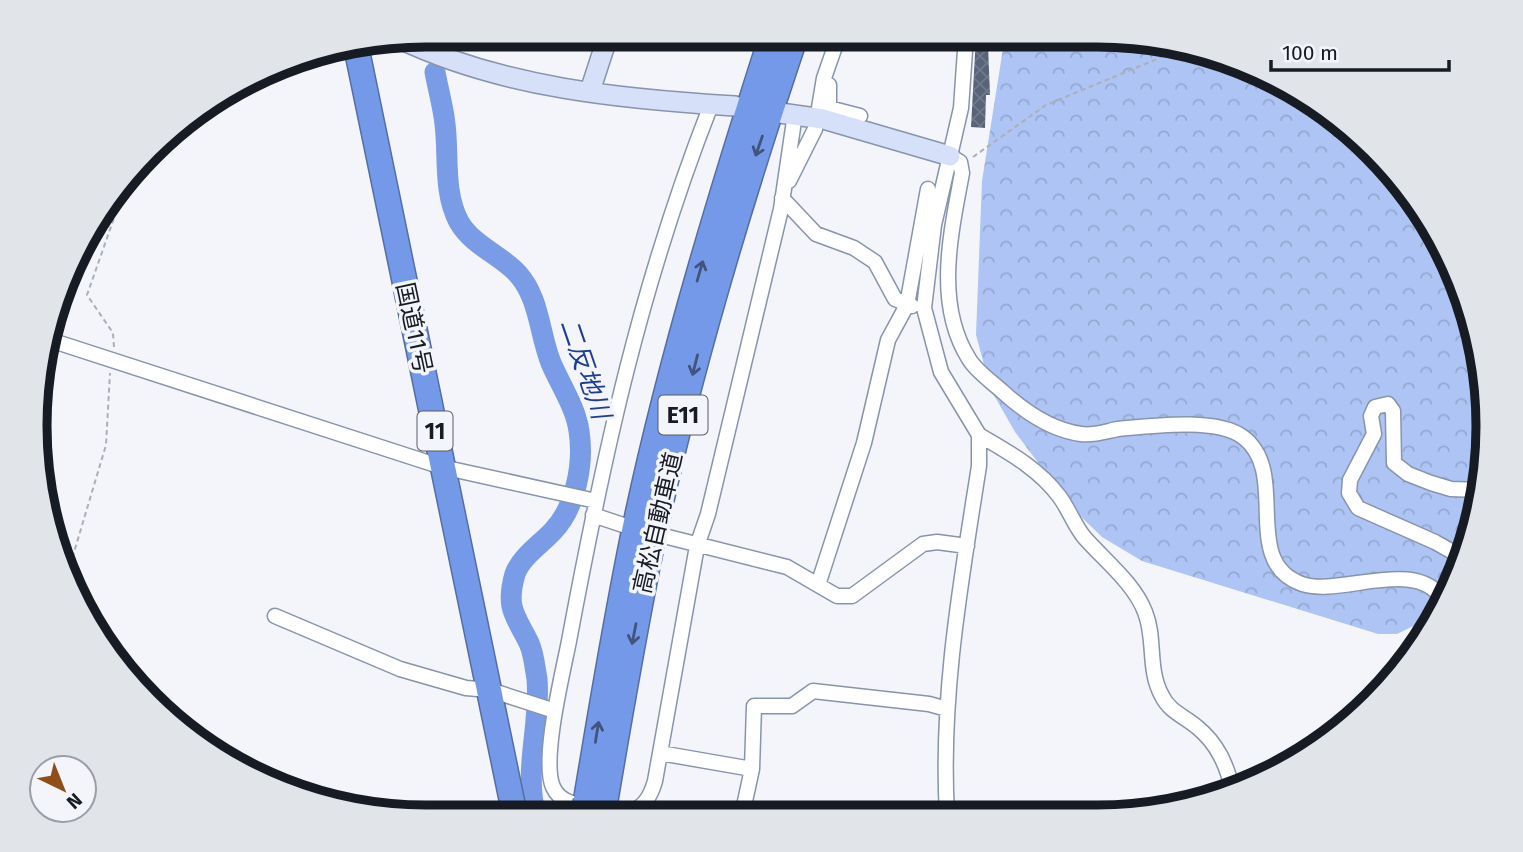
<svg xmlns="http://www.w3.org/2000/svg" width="1523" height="852" font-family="'Fira Sans','Noto Sans JP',sans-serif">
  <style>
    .forest { fill: url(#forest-crowns) }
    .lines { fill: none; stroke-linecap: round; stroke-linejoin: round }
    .river { stroke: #7a9ce6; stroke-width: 21 }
    .building { fill: url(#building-cross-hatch) }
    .street-casing { stroke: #8894ab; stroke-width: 17 }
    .secondary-casing { stroke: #8894ab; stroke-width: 22 }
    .highway-casing { stroke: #546da4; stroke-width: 27 }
    .path { stroke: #acafb5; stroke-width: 2; stroke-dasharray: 5 3.5; stroke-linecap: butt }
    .street { stroke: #fff; stroke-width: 14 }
    .secondary { stroke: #d6e0f8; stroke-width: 19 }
    .highway { stroke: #7599e9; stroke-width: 24 }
    .highway-bridge-casing { stroke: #546da4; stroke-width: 27; stroke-linecap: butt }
    .highway-bridge { stroke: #7599e9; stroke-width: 24 }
    .oneway { stroke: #41547d }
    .labels { text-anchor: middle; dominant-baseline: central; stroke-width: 7; stroke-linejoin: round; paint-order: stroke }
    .shield { fill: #f3f5fa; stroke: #595c64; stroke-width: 2 }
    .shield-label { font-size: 23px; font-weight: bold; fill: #171b24 }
    .street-label { font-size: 24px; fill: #171b24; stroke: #f3f5fa }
    .water-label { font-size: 26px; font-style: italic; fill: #1d3e94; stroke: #f3f5fa }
    .rim { fill: none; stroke: #171b24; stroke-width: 9 }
  </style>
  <defs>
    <pattern id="forest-crowns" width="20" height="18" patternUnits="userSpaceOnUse" patternTransform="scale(1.75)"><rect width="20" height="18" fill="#adc4f4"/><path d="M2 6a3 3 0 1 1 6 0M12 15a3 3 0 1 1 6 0" fill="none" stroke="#94a8d1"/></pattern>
    <pattern id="building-cross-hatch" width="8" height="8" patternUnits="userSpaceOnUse" patternTransform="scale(1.75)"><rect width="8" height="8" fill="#586379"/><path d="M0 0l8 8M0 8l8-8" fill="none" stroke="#70798a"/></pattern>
  </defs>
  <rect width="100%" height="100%" fill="#f3f5fa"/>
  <path class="forest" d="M1005,36H1122L1199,48L1293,88L1407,188L1475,325L1485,477L1438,614L1397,634H1378L1142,561L1102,537L1072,508L1015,432L991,390L976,335L982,181Z"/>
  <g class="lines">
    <path class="river" d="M438,35L439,46
      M435,72C438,89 443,106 445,124C449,156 443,192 459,222C473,246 501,255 518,274C540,299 539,333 551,363C560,384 576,408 579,431C584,463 576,507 553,531C541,544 521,557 515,574C505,609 516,616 529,643C534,654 535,668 537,679C541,726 523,770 536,816"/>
  </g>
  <path class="building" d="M976,36H983L982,45H988L990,95H986L985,128L971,127Z"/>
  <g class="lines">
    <defs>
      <path id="street" d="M829,85V108L860,116
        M711,105C641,283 604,453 569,641C563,672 541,760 553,787C561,805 581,805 598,808C628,814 645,816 655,781L697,546L708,514L781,209L795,114
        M819,108L824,78L839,35
        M950,156L960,162L962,173C951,233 934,303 969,359C976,371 992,382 1003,392C1025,412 1051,430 1081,434C1093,436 1107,431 1118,429C1150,426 1217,417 1243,437C1291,473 1239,562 1302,584C1340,597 1417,556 1443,600
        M789,181L815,129
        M782,198L816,234L854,248L875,262L895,299L912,306
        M47,339L442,467L596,501
        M979,435C1008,452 1038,468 1059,496C1069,509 1074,525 1084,537C1104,560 1134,583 1145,612C1156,639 1147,669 1162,696C1170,712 1184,716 1197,727C1218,744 1227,766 1233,791
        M593,515L623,525
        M664,536L787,567L837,596H852L923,544L937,542L967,546
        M1458,555L1435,542L1358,508L1349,493L1350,480L1374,434L1371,416L1375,407L1388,404L1393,411L1394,463L1408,474L1431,483L1451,489L1480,490
        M818,585L864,443L888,340L907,305L928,189
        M275,616L400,669L466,688L490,690L555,711
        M660,753L752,769
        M947,814C940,698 961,581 979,466V435L941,372L924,308L934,225L961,108L966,36
        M742,815L752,769L754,706H792L813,691L929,704L947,709"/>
      <path id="secondary" d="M400,39C504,88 621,99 735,106
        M590,91L604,48L599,35
        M780,113L823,119L950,156"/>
      <path id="highway" d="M356,46L515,816
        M586,800C602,705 617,611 637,517C672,354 721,194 772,35
        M605,803C621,708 637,614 657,520C693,356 742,195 796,35"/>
    </defs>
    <use href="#street" class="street-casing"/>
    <use href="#secondary" class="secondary-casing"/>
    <use href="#highway" class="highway-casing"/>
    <path class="path" d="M973,157L1046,105L1157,59L1180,45
      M114,347L113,333L87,295L127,181
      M60,554L71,558
      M70,583L72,559L106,445L110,373"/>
    <use href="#street" class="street"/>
    <use href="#secondary" class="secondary"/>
    <use href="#highway" class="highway"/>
    <defs>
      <path id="highway-bridge" d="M584,816L586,800
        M604,816L605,803"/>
    </defs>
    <use href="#highway-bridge" class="highway-bridge-casing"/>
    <use href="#highway-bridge" class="highway-bridge"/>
  </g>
  <defs><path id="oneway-shaft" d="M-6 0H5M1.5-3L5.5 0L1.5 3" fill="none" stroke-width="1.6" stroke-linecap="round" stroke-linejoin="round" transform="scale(1.75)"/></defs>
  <g class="oneway">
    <use href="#oneway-shaft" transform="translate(759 146) rotate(109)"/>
    <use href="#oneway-shaft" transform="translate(700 271) rotate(-74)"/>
    <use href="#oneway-shaft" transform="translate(695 365) rotate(104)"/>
    <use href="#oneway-shaft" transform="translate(634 634) rotate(101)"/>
    <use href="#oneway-shaft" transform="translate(597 732) rotate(-81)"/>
  </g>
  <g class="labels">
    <g class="shield">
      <rect x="658.5" y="395.5" width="49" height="39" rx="5"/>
      <rect x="417.5" y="411.5" width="35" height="39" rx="5"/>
    </g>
    <g class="shield-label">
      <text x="683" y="415">E11</text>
      <text x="435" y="431">11</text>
    </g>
    <g class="street-label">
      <text transform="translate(414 328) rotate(78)">国道11号</text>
      <text transform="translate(658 523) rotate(-77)">高松自動車道</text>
    </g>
    <g class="water-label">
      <text transform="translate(585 369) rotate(71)">二反地川</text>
    </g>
  </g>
  <path d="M0 0H1523V852H0ZM426 47H1097A379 379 0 0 1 1476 426V426A379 379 0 0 1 1097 805H426A379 379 0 0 1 47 426V426A379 379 0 0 1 426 47Z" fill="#e1e4e9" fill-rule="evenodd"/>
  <path class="rim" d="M426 47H1097A379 379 0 0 1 1476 426V426A379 379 0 0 1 1097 805H426A379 379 0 0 1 47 426V426A379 379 0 0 1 426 47Z"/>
  <g transform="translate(63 789) rotate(137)"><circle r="33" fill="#f3f5fa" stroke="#9b9ea4" stroke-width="2"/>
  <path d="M0-5L12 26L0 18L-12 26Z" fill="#8f4e19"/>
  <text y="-10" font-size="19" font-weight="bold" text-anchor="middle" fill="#171b24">N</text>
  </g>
  <path d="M1271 60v10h178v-10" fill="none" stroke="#171b24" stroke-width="3.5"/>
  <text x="1282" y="60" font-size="21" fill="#171b24" stroke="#f3f5fa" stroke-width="5" paint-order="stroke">100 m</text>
</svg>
